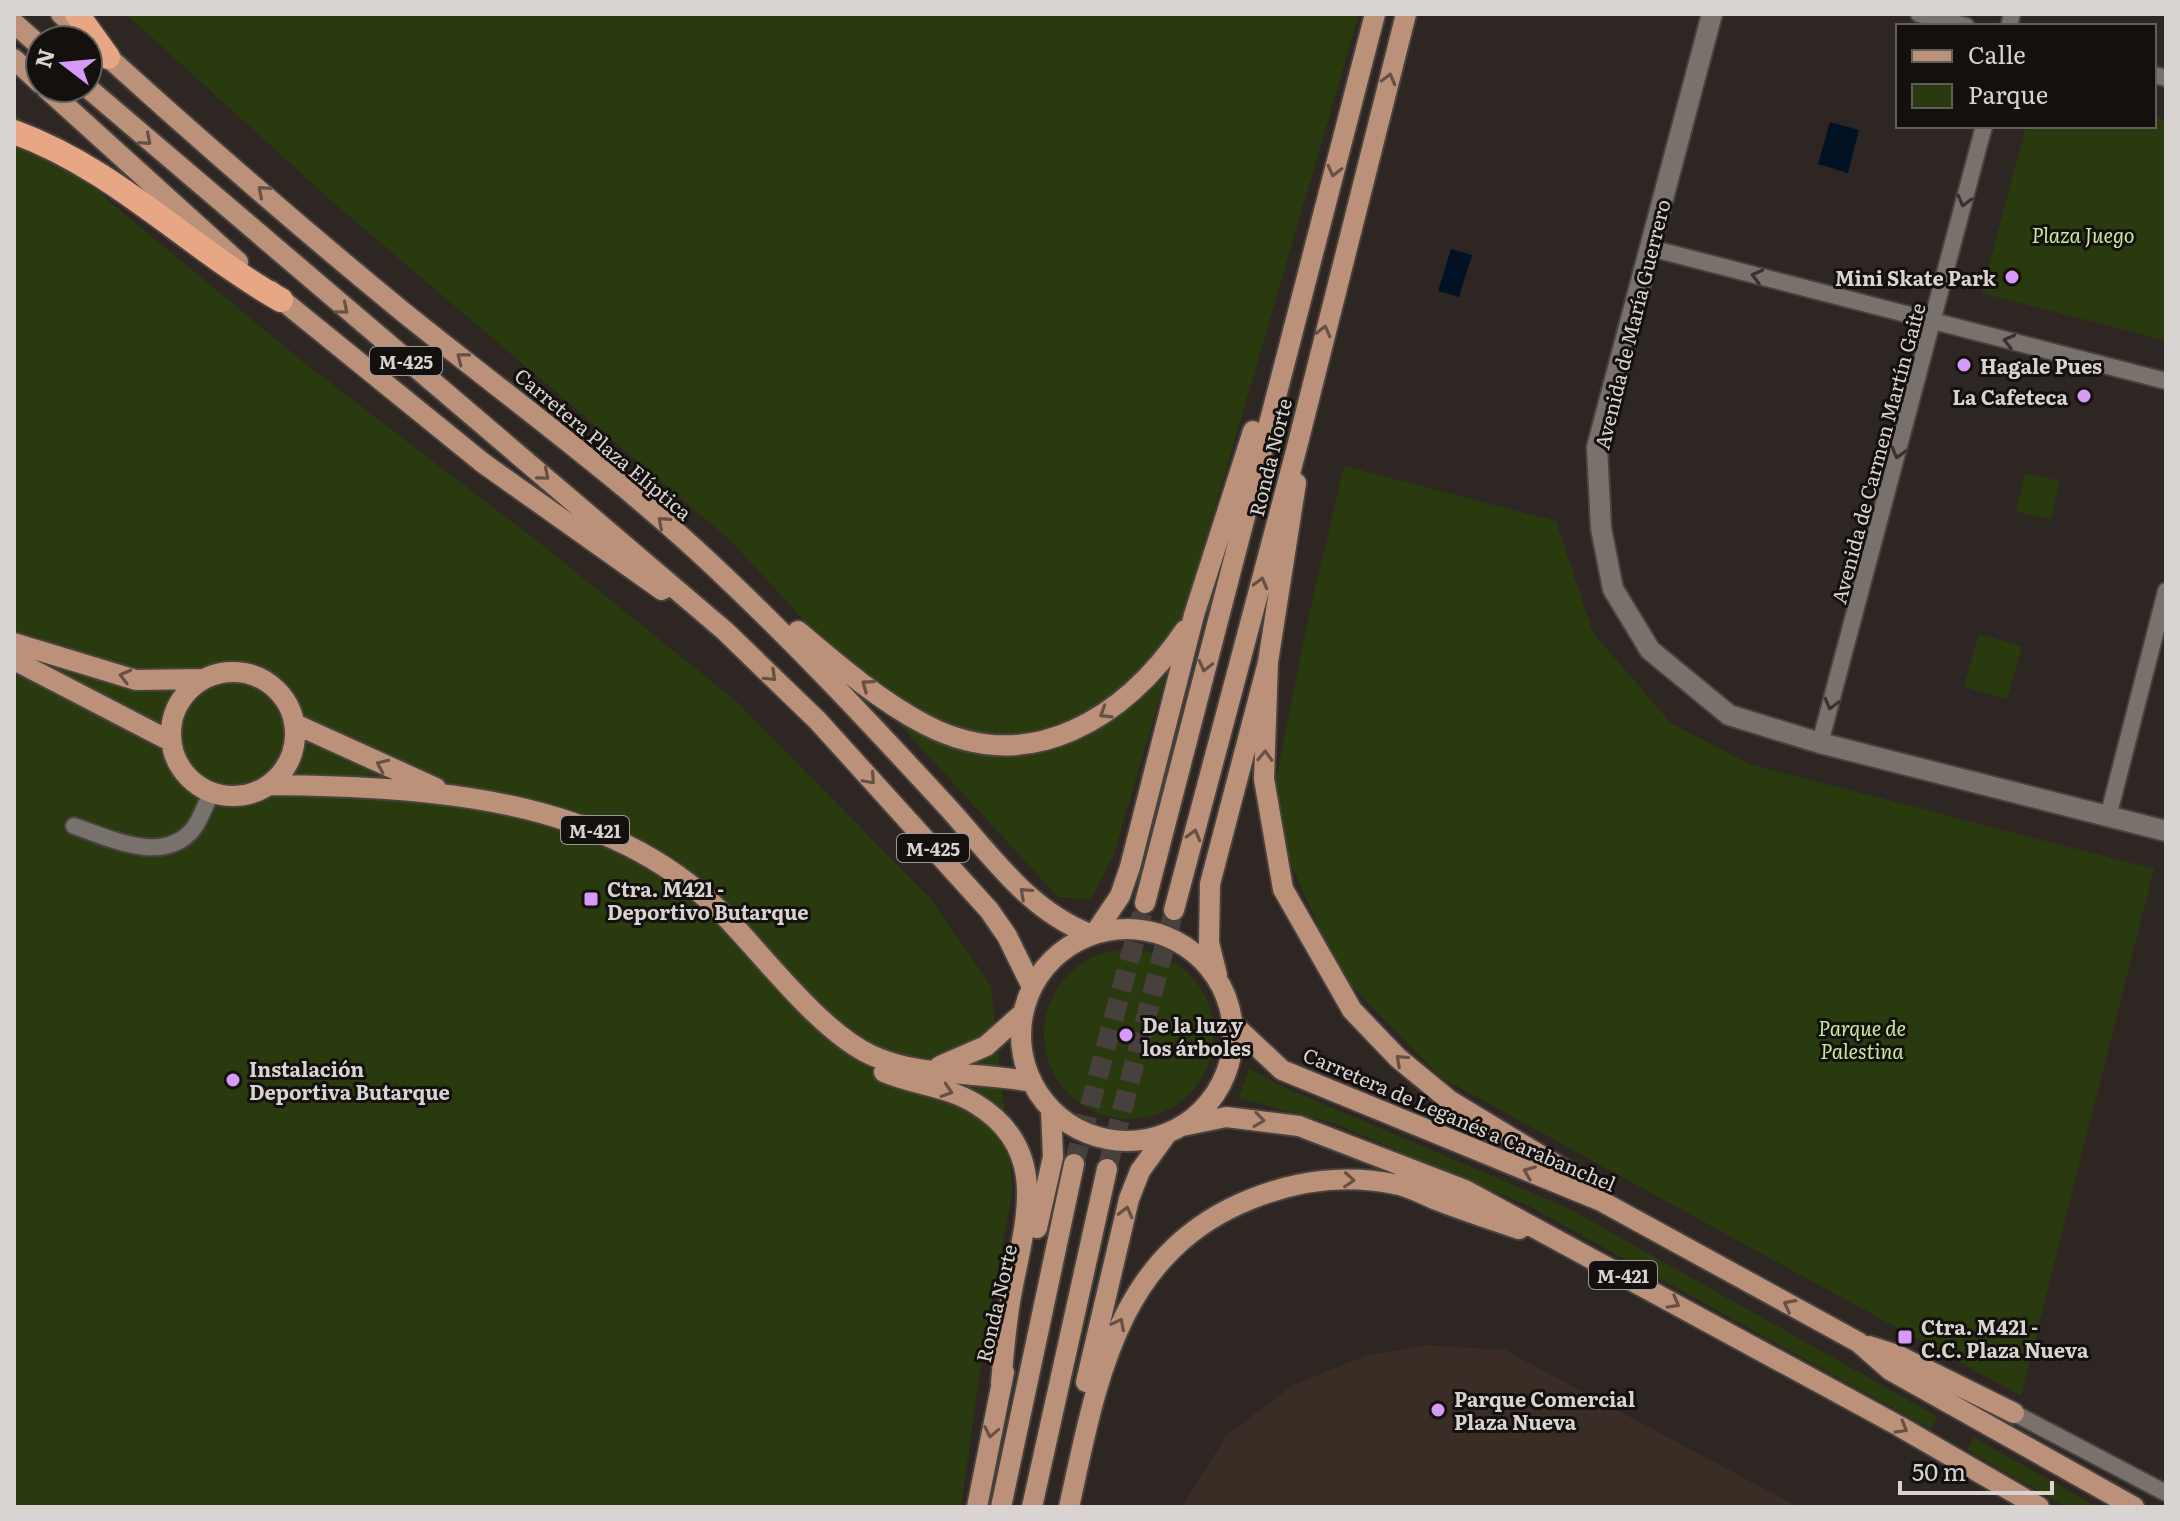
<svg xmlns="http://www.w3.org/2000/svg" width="2180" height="1521" font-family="Literata,serif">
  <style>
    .built { fill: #3a2d26 }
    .green { fill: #293b0e }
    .water { fill: #001223 }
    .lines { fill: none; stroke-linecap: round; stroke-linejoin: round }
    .primary-tunnel { stroke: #47403c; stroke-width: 20; stroke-dasharray: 20 10; stroke-linecap: butt }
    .street-casing { stroke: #48423f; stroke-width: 20 }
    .secondary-casing { stroke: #48423f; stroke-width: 24 }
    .primary-casing { stroke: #48423f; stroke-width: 24 }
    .highway-casing { stroke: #48423f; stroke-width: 28 }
    .street { stroke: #79716c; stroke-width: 16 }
    .secondary { stroke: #79716c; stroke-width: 20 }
    .primary { stroke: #bb917a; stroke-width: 20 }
    .highway { stroke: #e7a684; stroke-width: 24 }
    .oneway { stroke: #675044 }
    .oneway2 { stroke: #37322f }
    .poi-dot { fill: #d89af8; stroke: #13100e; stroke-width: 3 }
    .labels { text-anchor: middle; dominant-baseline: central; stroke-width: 6; stroke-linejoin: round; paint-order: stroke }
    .shield { fill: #13100e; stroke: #9e9996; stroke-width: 2 }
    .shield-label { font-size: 18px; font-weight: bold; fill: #d9d4d1 }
    .park-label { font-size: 20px; font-style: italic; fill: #c7eb9a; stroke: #13100e }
    .poi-label { font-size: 20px; font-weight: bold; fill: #d9d4d1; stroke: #13100e; text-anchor: start }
    .street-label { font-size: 20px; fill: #d9d4d1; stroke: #13100e }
  </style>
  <rect width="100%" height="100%" fill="#2d2622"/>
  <path class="built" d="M1424,1345L1505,1350L1798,1507H1182L1226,1436L1293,1385L1365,1356Z"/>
  <path class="green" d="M126,14H1359L1114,854L1091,900L1058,897L731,541L335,204Z
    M14,112L110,202L307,365L541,544L737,702L930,898L991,986L1013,1189L984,1343L961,1507H14Z
    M2154,117L2166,120V341L1982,293L2026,126H2154Z
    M1344,466L1556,521L1593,633L1671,723L1749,764L2154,869L2021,1396L1440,1077L1339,973L1269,814L1306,628Z
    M2025,473L2060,481L2051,520L2016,511Z
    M1979,634L2022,646L2007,699L1964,687Z
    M1044 1034a85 85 0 1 1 170 0a85 85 0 1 1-170 0Z
    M1249,1068L1281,1086L1568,1208L1938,1417L1931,1429L1529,1206L1333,1123L1239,1098Z
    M1973,1437L2097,1507H2066L1967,1450Z"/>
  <path class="water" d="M1830,122L1859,130L1848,173L1818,164Z
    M1451,249L1472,255L1459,297L1438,291Z"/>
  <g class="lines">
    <path class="primary-tunnel" d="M1074,1164L1145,903
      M1107,1169L1174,910"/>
    <defs>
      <path id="street" d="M1919,14L1966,26
        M2009,26L2012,14
        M2154,75L2166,78
        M1650,248L2166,381
        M1820,743L1984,126
        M2108,817L2166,591
        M74,826C110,838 164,866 194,828C201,818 206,804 211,793
        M2014,1413L2166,1493"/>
      <path id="secondary" d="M1712,14L1597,447L1601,528L1613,589L1650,650L1729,715L1820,743L2166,831"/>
      <path id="primary" d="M61,14C172,116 286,216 402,311C510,398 624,480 724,576C800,648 871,724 942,801C988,850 1025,909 1090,934
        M14,23L40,46
        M14,59L40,83
        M46,88L238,262
        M88,88L725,631L818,721L989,910L1007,936L1032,987
        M271,291L483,463L662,590
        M798,631C838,665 880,701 926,725C1031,779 1126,717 1185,630
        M14,643L136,680L203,679
        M14,660L170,741
        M1268,662L1264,779L1283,889L1352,1010L1398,1058L1449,1100L1573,1175L1589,1190
        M171 734a62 62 0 1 1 124 0a62 62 0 1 1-124 0Z
        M295,724L436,788
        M271,785C425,787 602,795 719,910C761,952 819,1031 871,1055C920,1078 979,1071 1032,1082
        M1145,903L1375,14
        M1174,910L1297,447L1406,14
        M1021 1035a106 106 0 1 1 212 0a106 106 0 1 1-212 0Z
        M1095,933L1120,896L1130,867L1194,615L1253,431
        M1217,975L1209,943L1210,884L1268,662L1296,483
        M1234,1025L1282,1070L1601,1201L1858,1342L1890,1370L2134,1507
        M940,1066L986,1046L1023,1013
        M884,1072C914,1085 947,1086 976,1104C1051,1150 1025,1221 1012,1291C1006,1321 1004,1352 1001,1383
        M1182,1126L1226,1117L1299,1126L1465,1190L1899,1426L2039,1507
        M1037,1228L1053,1157L1051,1110
        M1869,1346L1897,1355L2014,1413
        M1086,1382L1129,1199L1140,1171L1166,1135
        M977,1507L1004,1372
        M1001,1507L1074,1164
        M1032,1507L1107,1169
        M1069,1507C1097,1381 1116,1253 1251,1199C1296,1181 1346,1174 1394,1184C1409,1186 1424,1195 1439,1201C1465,1211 1492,1220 1519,1229"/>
      <path id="highway" d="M77,14L108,57
        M14,132C116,169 189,248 281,300"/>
    </defs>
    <use href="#street" class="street-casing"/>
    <use href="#secondary" class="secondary-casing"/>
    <use href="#primary" class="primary-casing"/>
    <use href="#highway" class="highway-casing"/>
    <use href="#street" class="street"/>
    <use href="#secondary" class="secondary"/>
    <use href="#primary" class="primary"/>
    <use href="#highway" class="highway"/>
  </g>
  <defs><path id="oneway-chevron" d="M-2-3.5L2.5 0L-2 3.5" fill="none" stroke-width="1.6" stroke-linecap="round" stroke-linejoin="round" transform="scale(2)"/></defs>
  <g class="oneway">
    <use href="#oneway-chevron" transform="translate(1389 79) rotate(-75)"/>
    <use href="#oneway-chevron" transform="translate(146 140) rotate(41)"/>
    <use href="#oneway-chevron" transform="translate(1334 171) rotate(104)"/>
    <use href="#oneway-chevron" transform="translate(263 191) rotate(-139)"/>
    <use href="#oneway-chevron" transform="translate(343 309) rotate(40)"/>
    <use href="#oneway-chevron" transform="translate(1324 331) rotate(-76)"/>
    <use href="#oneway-chevron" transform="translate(462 358) rotate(-142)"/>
    <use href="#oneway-chevron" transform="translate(544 475) rotate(40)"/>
    <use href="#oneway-chevron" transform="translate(663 522) rotate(-139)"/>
    <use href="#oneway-chevron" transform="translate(1261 583) rotate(-75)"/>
    <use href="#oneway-chevron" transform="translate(1205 666) rotate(104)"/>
    <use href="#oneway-chevron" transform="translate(125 676) rotate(-165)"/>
    <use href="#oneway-chevron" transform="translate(771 676) rotate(44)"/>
    <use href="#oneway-chevron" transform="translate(867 685) rotate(-144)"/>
    <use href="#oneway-chevron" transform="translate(1105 713) rotate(148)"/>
    <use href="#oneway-chevron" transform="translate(1265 756) rotate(-88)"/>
    <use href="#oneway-chevron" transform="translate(382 765) rotate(-156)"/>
    <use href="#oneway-chevron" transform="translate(870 779) rotate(48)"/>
    <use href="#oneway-chevron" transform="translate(1194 835) rotate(-75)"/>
    <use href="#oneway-chevron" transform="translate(1025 893) rotate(-138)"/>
    <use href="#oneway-chevron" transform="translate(1401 1060) rotate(-138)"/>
    <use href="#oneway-chevron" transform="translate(947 1091) rotate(18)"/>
    <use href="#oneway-chevron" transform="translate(1259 1120) rotate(8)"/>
    <use href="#oneway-chevron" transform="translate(1529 1172) rotate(-158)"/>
    <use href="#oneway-chevron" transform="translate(1349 1180) rotate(4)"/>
    <use href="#oneway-chevron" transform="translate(1126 1212) rotate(-76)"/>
    <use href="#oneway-chevron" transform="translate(1674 1303) rotate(29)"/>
    <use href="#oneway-chevron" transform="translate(1789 1305) rotate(-152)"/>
    <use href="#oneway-chevron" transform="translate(1119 1324) rotate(-63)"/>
    <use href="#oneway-chevron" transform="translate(1902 1428) rotate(30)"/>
    <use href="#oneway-chevron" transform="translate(991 1432) rotate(101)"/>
  </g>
  <g class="oneway2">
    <use href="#oneway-chevron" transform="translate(1964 201) rotate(105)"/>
    <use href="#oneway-chevron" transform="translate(1757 276) rotate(-166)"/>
    <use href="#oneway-chevron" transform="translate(2009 341) rotate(-166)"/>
    <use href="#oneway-chevron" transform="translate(1898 453) rotate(105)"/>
    <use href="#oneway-chevron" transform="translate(1831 704) rotate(105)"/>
  </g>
  <g class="poi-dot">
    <circle cx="2012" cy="277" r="8"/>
    <circle cx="1964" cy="365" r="8"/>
    <circle cx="2084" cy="396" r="8"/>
    <rect x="583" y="891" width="16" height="16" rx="4"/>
    <circle cx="1126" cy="1035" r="8"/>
    <circle cx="233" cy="1080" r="8"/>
    <rect x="1897" y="1329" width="16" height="16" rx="4"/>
    <circle cx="1438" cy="1410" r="8"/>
  </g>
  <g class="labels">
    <g class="shield">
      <rect x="370" y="347" width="72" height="28" rx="6"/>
      <rect x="561" y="816" width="68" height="28" rx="6"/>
      <rect x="897" y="834" width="72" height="28" rx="6"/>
      <rect x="1589" y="1261" width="68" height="28" rx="6"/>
    </g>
    <g class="shield-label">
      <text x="406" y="361">M-425</text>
      <text x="595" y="830">M-421</text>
      <text x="933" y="848">M-425</text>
      <text x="1623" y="1275">M-421</text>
    </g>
    <g class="park-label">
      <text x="2083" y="234">Plaza Juego</text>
      <text x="1862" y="1027">Parque de<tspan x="1862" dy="23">Palestina</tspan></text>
    </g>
    <g class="poi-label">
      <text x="1996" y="277" text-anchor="end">Mini Skate Park</text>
      <text x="1980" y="365">Hagale Pues</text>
      <text x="2068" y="396" text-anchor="end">La Cafeteca</text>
      <text x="607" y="888">Ctra. M421 -<tspan x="607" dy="23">Deportivo Butarque</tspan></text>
      <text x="1142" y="1024">De la luz y<tspan x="1142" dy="23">los árboles</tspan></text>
      <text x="249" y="1068">Instalación<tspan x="249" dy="23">Deportiva Butarque</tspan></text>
      <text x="1921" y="1326">Ctra. M421 -<tspan x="1921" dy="23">C.C. Plaza Nueva</tspan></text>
      <text x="1454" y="1398">Parque Comercial<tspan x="1454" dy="23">Plaza Nueva</tspan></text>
    </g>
    <g class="street-label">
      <text transform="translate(1631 324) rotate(-76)">Avenida de María Guerrero</text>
      <text transform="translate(604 443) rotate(40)">Carretera Plaza Elíptica</text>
      <text transform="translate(1877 453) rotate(-75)">Avenida de Carmen Martín Gaite</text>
      <text transform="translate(1269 457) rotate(-76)">Ronda Norte</text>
      <text transform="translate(1460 1118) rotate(23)">Carretera de Leganés a Carabanchel</text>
      <text transform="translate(995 1303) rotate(-77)">Ronda Norte</text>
    </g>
  </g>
  <rect width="2180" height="1521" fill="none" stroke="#d9d4d1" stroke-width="32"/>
  <rect x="1896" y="24" width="260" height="104" fill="#13100e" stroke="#625e5c" stroke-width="2"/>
  <rect x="1912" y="50" width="40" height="12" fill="#bb917a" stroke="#625e5c" stroke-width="2"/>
  <text x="1968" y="64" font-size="24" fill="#d9d4d1">Calle</text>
  <rect x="1912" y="84" width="40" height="24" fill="#293b0e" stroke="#625e5c" stroke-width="2"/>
  <text x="1968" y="104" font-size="24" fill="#d9d4d1">Parque</text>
  <g transform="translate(64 64) rotate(286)"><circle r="38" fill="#13100e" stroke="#625e5c" stroke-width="2"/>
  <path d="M0-6L14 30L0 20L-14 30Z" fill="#d89af8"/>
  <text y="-12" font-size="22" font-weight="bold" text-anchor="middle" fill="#d9d4d1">N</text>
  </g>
  <path d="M1900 1481v12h152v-12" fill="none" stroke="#d9d4d1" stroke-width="4"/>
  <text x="1912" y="1481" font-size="24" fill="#d9d4d1" stroke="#13100e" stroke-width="6" paint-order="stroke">50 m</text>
</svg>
